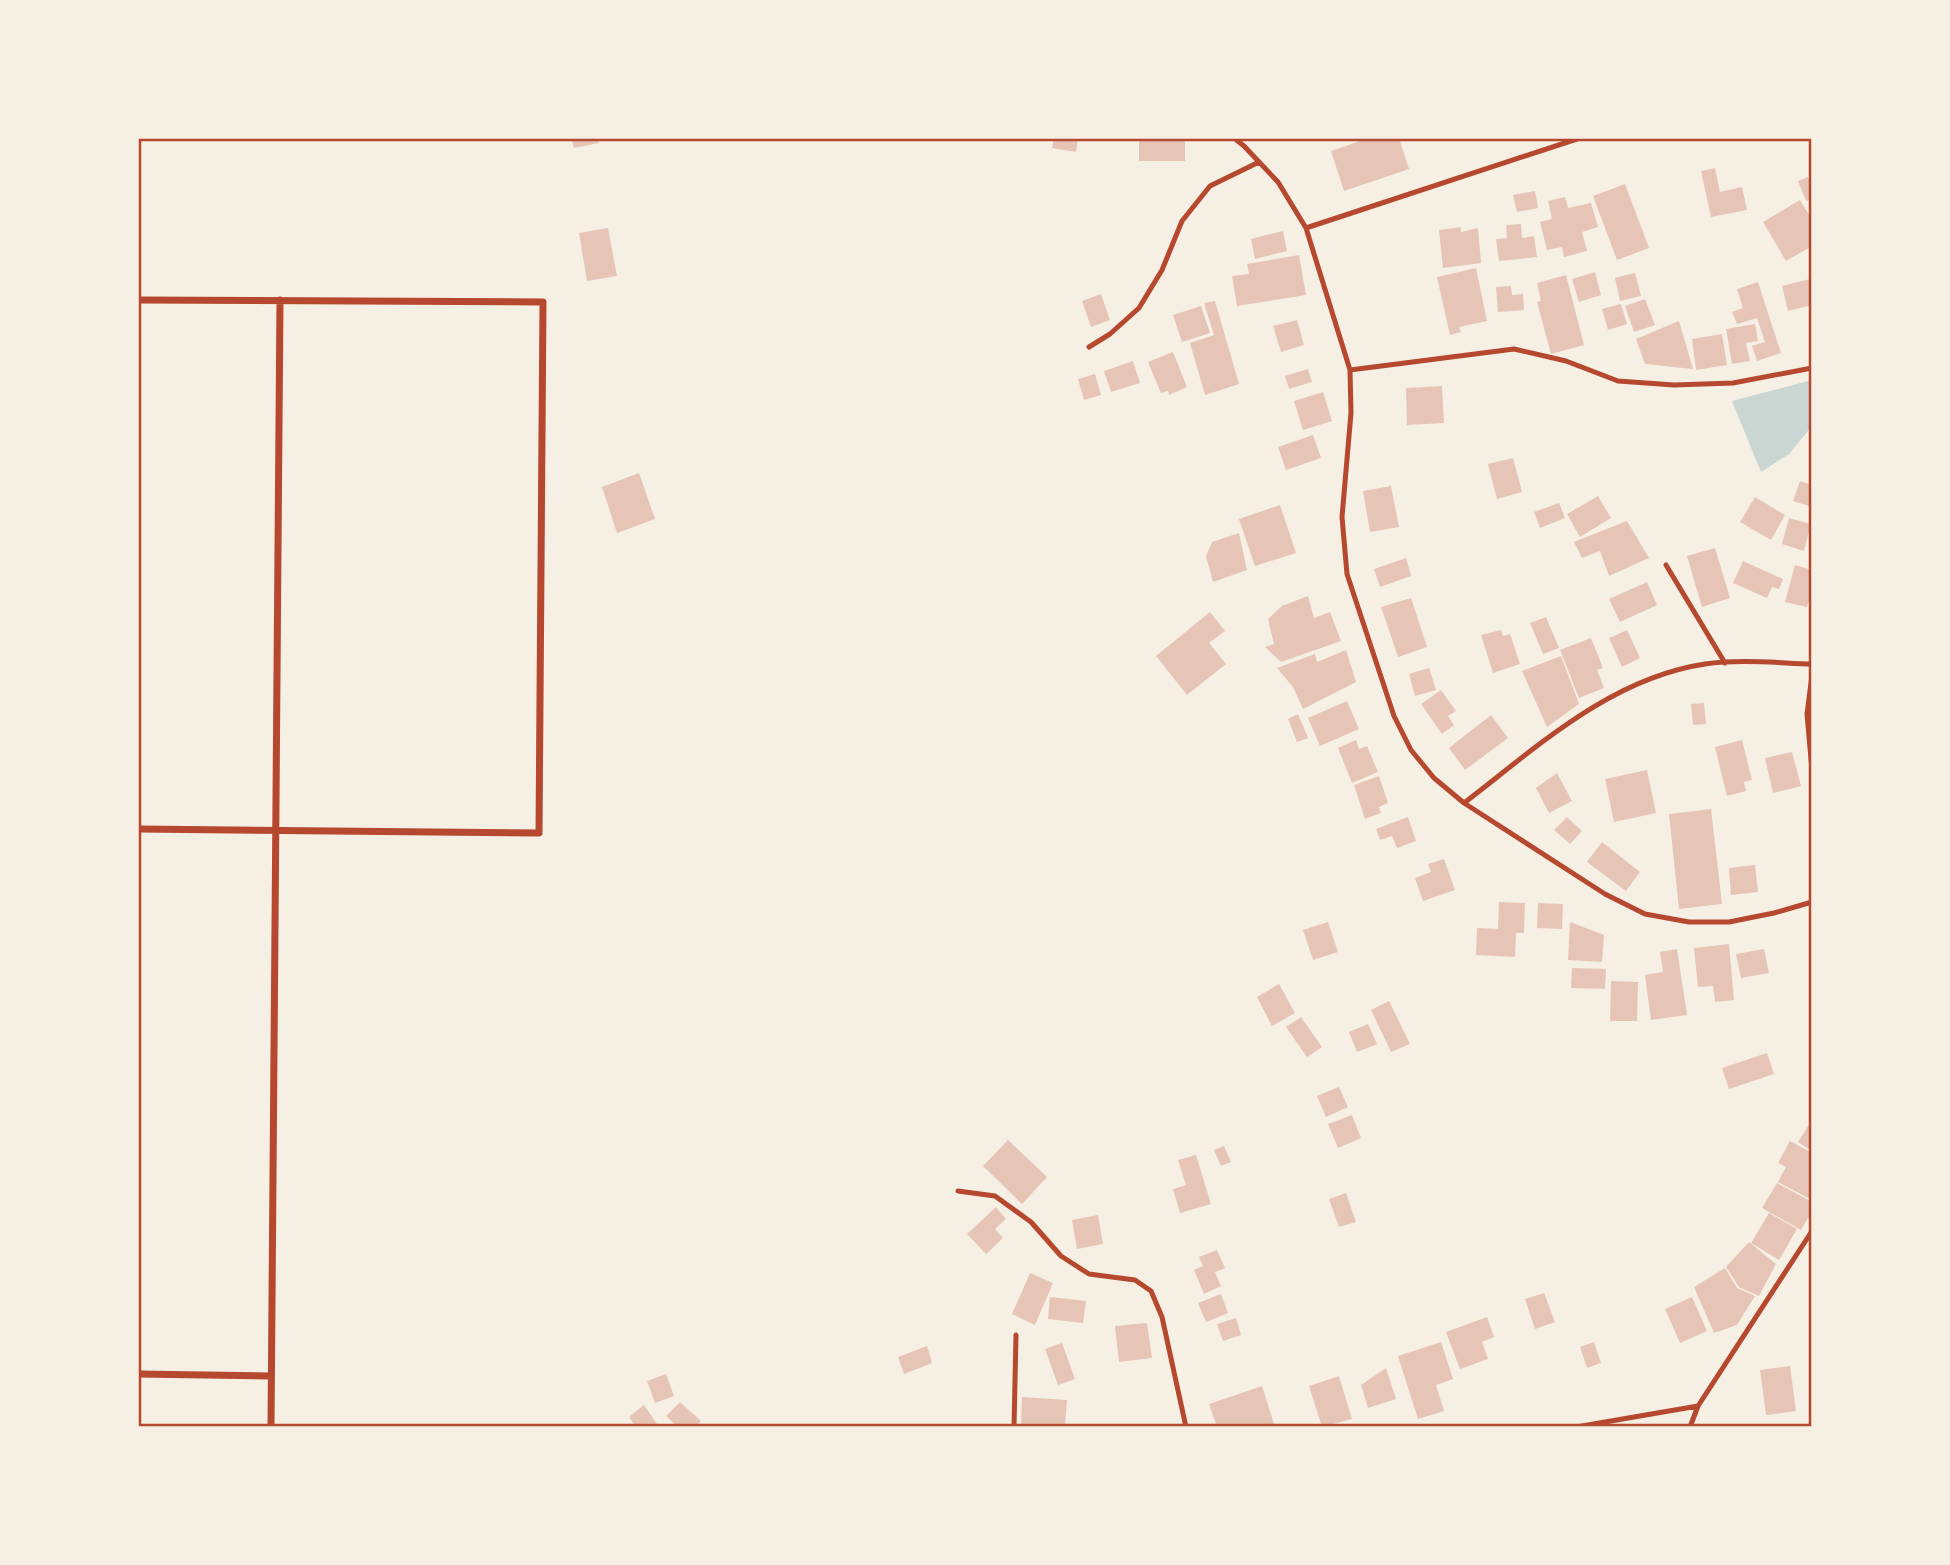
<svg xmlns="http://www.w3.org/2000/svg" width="1950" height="1565" font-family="Karla,sans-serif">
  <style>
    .water { fill: #c9d6d2 }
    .building { fill: #e6c5b7 }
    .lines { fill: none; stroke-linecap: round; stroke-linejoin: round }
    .service { stroke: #b5482f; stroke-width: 5 }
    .minor { stroke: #b5482f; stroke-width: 7 }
    .neatline { fill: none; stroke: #b5482f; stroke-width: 2.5 }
  </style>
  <rect width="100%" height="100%" fill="#f6efe4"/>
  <path class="water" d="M1812,380V426L1789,454L1761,472L1732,401Z"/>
  <path class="building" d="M571,138H598L599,143L574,148Z
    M1054,138H1078L1076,152L1052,148Z
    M1139,138H1185V161H1139Z
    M1369,138H1399L1409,169L1344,191L1331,151Z
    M1715,168L1720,192L1742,187L1747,210L1711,217L1701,171Z
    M1808,177L1812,186V199L1806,201L1798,181Z
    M1625,184L1649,248L1617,260L1593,196Z
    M1535,191L1538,208L1517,212L1513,195Z
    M1565,197L1568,208L1591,203L1598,227L1582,232L1587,251L1564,257L1562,247L1547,250L1540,222L1552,219L1548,201Z
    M1800,200L1812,220V246L1786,261L1763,222Z
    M1521,224L1522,238L1534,236L1537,257L1499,261L1496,239L1507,238L1506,225Z
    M1461,227V232L1478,228L1481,263L1443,268L1439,230Z
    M608,228L617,276L587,281L579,233Z
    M1283,231L1287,251L1255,259L1251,239Z
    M1299,255L1306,295L1237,306L1232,276L1249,274L1247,264Z
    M1476,268L1487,321L1459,327L1461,332L1450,335L1437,277Z
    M1595,272L1601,295L1579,302L1572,279Z
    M1635,273L1641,296L1620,301L1615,278Z
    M1566,275L1584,345L1551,354L1537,302L1541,301L1537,283Z
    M1810,279L1812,305L1788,311L1782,286Z
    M1758,282L1781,353L1757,361L1752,346L1765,342L1757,318L1737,324L1732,312L1743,308L1737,289Z
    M1511,286L1512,295L1523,294L1524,310L1498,312L1496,287Z
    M1101,294L1110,320L1091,327L1082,301Z
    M1645,299L1655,325L1634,332L1625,306Z
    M1215,301L1239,384L1205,395L1190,343L1214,335L1204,303Z
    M1621,304L1627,324L1608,330L1602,309Z
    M1201,306L1210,333L1182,342L1173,315Z
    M1297,320L1304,345L1281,352L1273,326Z
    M1679,321L1693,369L1645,364L1636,339Z
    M1755,324L1758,341L1746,343L1750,361L1732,364L1726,329Z
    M1722,334L1727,365L1696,370L1692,339Z
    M1173,352L1187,387L1169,395L1168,391L1161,393L1148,362Z
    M1133,361L1140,383L1111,392L1104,371Z
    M1308,369L1312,382L1289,389L1285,376Z
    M1095,374L1101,395L1084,400L1078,379Z
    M1442,386L1444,423L1407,425L1406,388Z
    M1323,392L1332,421L1303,430L1294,401Z
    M1313,435L1321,458L1286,470L1278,447Z
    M1513,458L1522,492L1497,499L1488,464Z
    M639,473L655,519L617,533L602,487Z
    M1800,481L1812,485V507L1793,501Z
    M1391,486L1399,527L1370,532L1363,491Z
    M1598,496L1611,518L1580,537L1567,514Z
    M1755,497L1785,515L1771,540L1740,522Z
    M1559,503L1565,518L1540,528L1534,512Z
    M1280,505L1296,553L1255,566L1239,519Z
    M1789,518L1811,524L1804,551L1782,544Z
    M1627,521L1649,558L1609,576L1600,551L1582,558L1574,542Z
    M1239,533L1247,570L1213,582L1206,556L1212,542Z
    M1715,548L1730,598L1702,607L1687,556Z
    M1406,558L1411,576L1380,587L1374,569Z
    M1743,561L1783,579L1779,589L1772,587L1767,598L1733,583Z
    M1795,565L1812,570V591L1807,607L1785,602Z
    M1647,582L1657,605L1620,622L1609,599Z
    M1308,596L1314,618L1330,612L1341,641L1281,662L1265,647L1274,644L1268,619L1282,606Z
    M1411,598L1427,647L1398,657L1381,607Z
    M1210,612L1225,631L1209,643L1226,664L1187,695L1156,656Z
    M1546,617L1559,648L1543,654L1530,623Z
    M1501,630L1503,636L1510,634L1520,664L1493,673L1481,635Z
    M1627,630L1640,658L1622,667L1609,638Z
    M1591,638L1603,668L1597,670L1604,688L1579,698L1560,650Z
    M1346,650L1356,682L1303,709L1293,687L1277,668L1315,654L1317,662Z
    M1561,656L1579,704L1547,727L1522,671Z
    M1429,668L1436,690L1415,696L1409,674Z
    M1441,690L1456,711L1448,716L1454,725L1442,734L1421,704Z
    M1347,701L1359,729L1320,746L1308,718Z
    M1704,703L1706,724L1693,725L1691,704Z
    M1298,714L1308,738L1297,742L1288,719Z
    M1491,715L1508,738L1465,770L1449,748Z
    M1356,740L1359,749L1367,746L1378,772L1352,783L1338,748Z
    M1742,740L1752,780L1744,782L1746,791L1727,796L1715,747Z
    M1792,752L1801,786L1773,793L1765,758Z
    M1647,770L1656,813L1614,822L1605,779Z
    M1557,773L1572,801L1549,813L1536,788Z
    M1379,776L1388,803L1379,807L1381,813L1365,819L1354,785Z
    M1711,809L1722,904L1679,909L1669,814Z
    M1408,817L1416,841L1397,848L1392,836L1380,840L1376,829Z
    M1567,817L1582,831L1570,844L1554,830Z
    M1602,842L1640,872L1626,891L1587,862Z
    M1444,859L1455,890L1423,901L1415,878L1431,872L1428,864Z
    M1755,865L1758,892L1731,895L1729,868Z
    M1499,902L1525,903L1524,933H1516L1515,957L1476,955L1477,928L1498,929Z
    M1538,903L1563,904L1562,929L1537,928Z
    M1328,922L1338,952L1313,960L1303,930Z
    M1570,922L1604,935L1602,962L1568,960Z
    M1729,944L1734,1000L1715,1002L1713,986L1698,987L1694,948Z
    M1677,949L1687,1015L1651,1020L1645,975L1663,972L1660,952Z
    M1764,949L1769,973L1741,978L1736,954Z
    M1572,968L1606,969L1605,989L1571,988Z
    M1611,981L1638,982L1637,1021H1610Z
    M1279,984L1295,1013L1272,1026L1257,997Z
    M1389,1001L1410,1044L1391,1052L1371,1010Z
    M1301,1017L1322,1047L1307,1057L1286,1027Z
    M1368,1024L1377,1044L1357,1052L1349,1032Z
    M1767,1053L1774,1074L1729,1089L1722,1068Z
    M1339,1087L1348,1107L1326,1117L1317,1096Z
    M1352,1115L1361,1138L1338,1148L1328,1124Z
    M1812,1120V1151L1798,1142Z
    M1008,1140L1047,1177L1022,1204L983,1166Z
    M1790,1141L1812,1153V1200L1778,1182L1786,1167L1778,1163Z
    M1224,1146L1231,1162L1221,1166L1214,1150Z
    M1196,1155L1211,1204L1180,1213L1173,1189L1186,1185L1178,1160Z
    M1777,1183L1812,1202V1211L1801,1230L1762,1208Z
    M1346,1193L1356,1222L1339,1227L1329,1199Z
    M996,1207L1006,1219L995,1229L1003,1238L986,1254L967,1234Z
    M1769,1213L1797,1229L1779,1260L1751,1243Z
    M1098,1215L1103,1244L1077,1249L1072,1220Z
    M1749,1242L1776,1264L1759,1296L1739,1287L1726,1267Z
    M1217,1250L1225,1268L1215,1272L1221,1286L1204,1294L1194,1270L1203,1266L1199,1257Z
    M1725,1268L1737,1288L1755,1296L1737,1325L1714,1333L1694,1287Z
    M1030,1273L1053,1283L1035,1325L1012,1314Z
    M1544,1293L1555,1322L1535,1329L1525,1299Z
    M1221,1294L1228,1313L1206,1322L1198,1303Z
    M1050,1297L1086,1301L1083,1323L1048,1319Z
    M1692,1297L1707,1331L1680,1343L1665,1309Z
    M1487,1317L1494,1337L1482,1342L1488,1359L1460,1369L1446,1332Z
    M1236,1318L1241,1335L1223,1341L1217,1324Z
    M1147,1323L1152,1358L1119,1362L1115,1326Z
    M1441,1342L1453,1379L1436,1385L1444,1411L1418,1419L1398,1356Z
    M1594,1342L1601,1363L1587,1368L1580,1347Z
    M1062,1343L1075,1379L1058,1385L1045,1349Z
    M927,1346L932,1363L904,1374L898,1357Z
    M1790,1366L1796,1411L1766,1415L1760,1370Z
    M1386,1368L1396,1399L1368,1408L1361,1385Z
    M666,1374L674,1396L655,1403L647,1381Z
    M1339,1376L1352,1419L1322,1427L1309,1386Z
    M1262,1386L1275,1427H1217L1209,1404Z
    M1022,1397L1067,1400L1065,1427L1021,1424Z
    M680,1402L701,1421L696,1427H678L666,1416Z
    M644,1405L659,1427H636L629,1417Z"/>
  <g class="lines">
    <path class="service" d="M1234,138L1244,146L1278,182L1306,228L1350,370L1351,413L1342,517L1347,574L1394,716L1411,750L1434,778L1464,803L1605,894L1645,914L1689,922H1729L1774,913L1812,902
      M1306,228L1580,138
      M1089,347L1110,334L1139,308L1162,270L1182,221L1210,186L1259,162
      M1350,370L1514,349L1566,361L1618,381L1674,385L1733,383L1812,368
      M1666,565L1725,663
      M1812,675L1807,714L1812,770
      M1464,803C1537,747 1611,678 1705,664C1740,659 1777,663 1812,664
      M958,1191L995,1196L1031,1222L1061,1256L1089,1274L1135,1280L1151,1291L1162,1317L1186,1427
      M1014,1427L1016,1335
      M1576,1427L1698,1406
      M1690,1427L1698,1406L1812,1231"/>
    <path class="minor" d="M138,300L543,302L539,833L138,829
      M138,1374L271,1376
      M271,1427L280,300"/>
  </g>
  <rect width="1950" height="1565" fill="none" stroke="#f6efe4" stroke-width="280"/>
  <rect x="140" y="140" width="1670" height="1285" class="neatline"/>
</svg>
